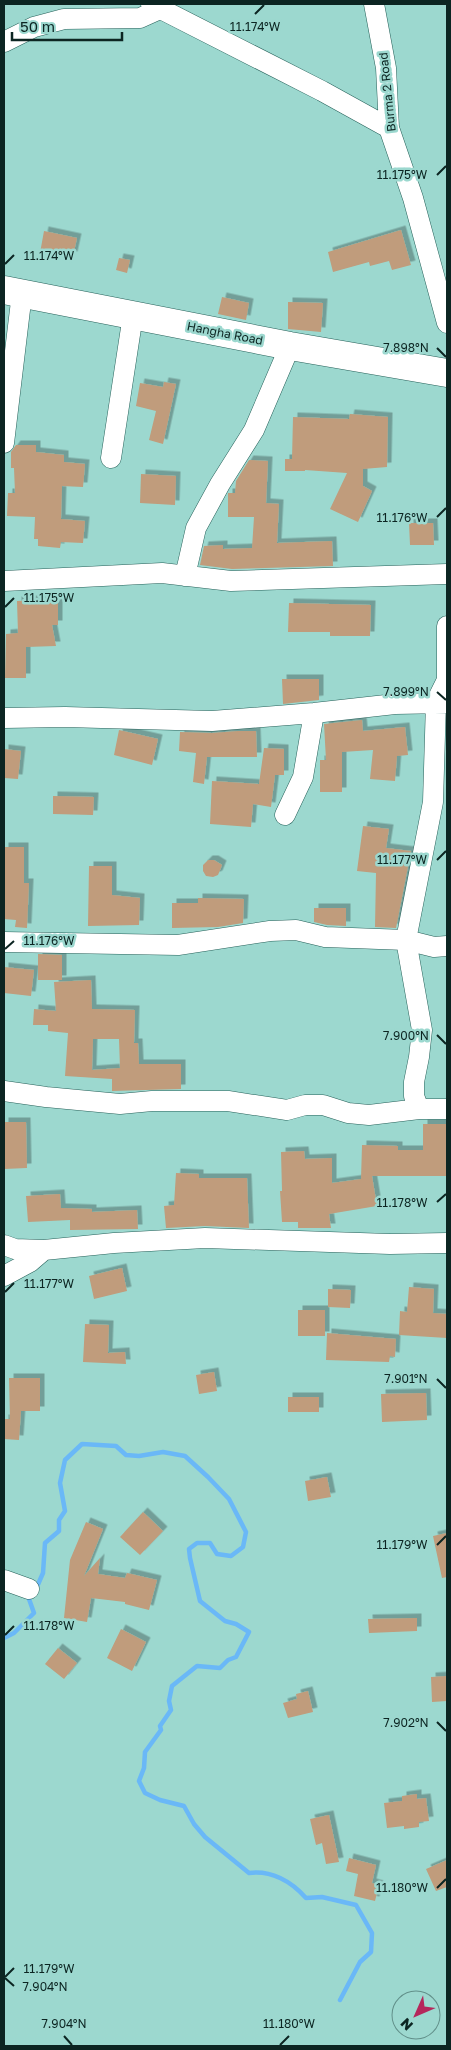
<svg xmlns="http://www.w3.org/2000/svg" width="451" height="2050" font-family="'Golos Text',sans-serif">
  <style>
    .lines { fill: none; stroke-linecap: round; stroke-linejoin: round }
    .stream { stroke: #6ab8f7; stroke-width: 4.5 }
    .building { fill: #c09c7b; fill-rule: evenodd; filter: url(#shadow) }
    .minor-casing { stroke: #26615a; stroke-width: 21 }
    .highway-casing { stroke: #26615a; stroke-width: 29 }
    .minor { stroke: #fff; stroke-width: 20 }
    .highway { stroke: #fff; stroke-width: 28 }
    .ticks { fill: none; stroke: #0c2522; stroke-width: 2 }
    .labels { text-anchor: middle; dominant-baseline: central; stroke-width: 5; stroke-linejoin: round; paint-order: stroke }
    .street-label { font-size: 12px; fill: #0c2522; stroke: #9cd8cf }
    .ticks-label { font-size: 12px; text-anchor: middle; fill: #0c2522; stroke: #9cd8cf; stroke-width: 5; stroke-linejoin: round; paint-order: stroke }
  </style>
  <defs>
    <filter id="shadow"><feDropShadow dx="4.5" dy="-4.5" stdDeviation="0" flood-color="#0004"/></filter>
  </defs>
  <rect width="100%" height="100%" fill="#9cd8cf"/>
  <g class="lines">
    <path class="stream" d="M36,1589L43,1573L45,1543L59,1531V1520L65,1511L60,1483L65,1460L82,1444L116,1446L126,1455L139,1456L163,1452L185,1456L208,1477L229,1499L246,1532L243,1547L231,1556L217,1554L210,1543H197L189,1549L190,1558L200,1601L225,1621L236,1624L249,1632L236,1657L228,1660L220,1668L197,1666L172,1686L169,1701L171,1710L160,1726L161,1730L145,1752L144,1768L139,1781L145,1793L160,1800L184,1806L194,1824L205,1837L249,1873C271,1870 291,1881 306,1898L322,1897L356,1905L372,1933L371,1952L360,1962L340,2000
      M4,1638L14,1633L34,1613L29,1599L31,1596"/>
  </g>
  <path class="building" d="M401,230L411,265L392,270L389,261L370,266L369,262L333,272L328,252Z
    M44,231L77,238L73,256L59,253L58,257L40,253Z
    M119,258L130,260L127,273L116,270Z
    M222,297L249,303L246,320L218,314Z
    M288,302L323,303L321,332L288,329Z
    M164,382L176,384L163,444L149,440L156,411L136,406L140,383L163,387Z
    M350,414L388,417L387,467L363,469V486L372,491L358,522L330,509L347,473L305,470V471H285V459H292L293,417L349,419Z
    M16,445H36V452L64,455V462L85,464L83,487L62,486L61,519L85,521L83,543L61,542L60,548L38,546V539H34L35,517L7,516L8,493H15L14,468H11V452Z
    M249,460L268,461L266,503L279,504L277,543L332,541L333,566L232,569L200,565L204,546L223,545V549L252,548L254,517H228V493H235L236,481Z
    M141,474L176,476L175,505L140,503Z
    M409,523H433L434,545H410Z
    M58,599V625H52L56,646L26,647V678H5L6,634L18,633L17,601Z
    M289,603L371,605L370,636H330V632H288Z
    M282,679H319V700L283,704Z
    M362,720L363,731L405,727L408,755L397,756L395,781L370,779L373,750L342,752V792H320V760H326L324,724Z
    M119,730L158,739L152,765L114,755Z
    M238,731H256L257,757H207L204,784L193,782L196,753L179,751L180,732L212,733Z
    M264,748L284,749V775H275L271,807L253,804L251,827L210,824L212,781L259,784Z
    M4,749L21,751L18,779L4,778Z
    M53,796L94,797L93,815L53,814Z
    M363,826L389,829L386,848L411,851L396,928L375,927L376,873L357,871Z
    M4,847H24V883H29L27,928L15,927L16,920L4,919Z
    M208,860H214L222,865L218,875L213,877L206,876L203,871V865Z
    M89,866H112V895L140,898L139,925L88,926Z
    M198,898L244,899L243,923L218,927L172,928V903H198Z
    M314,908H346V926L327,925L314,922Z
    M38,954L62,955V980H38Z
    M4,967L34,970L31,996L4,993Z
    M91,980L92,1009L135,1010L134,1043H138L139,1064H181V1089L112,1091V1079L65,1076L68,1033L48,1031V1025H33L34,1009L56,1011L54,982ZM93,1039H119L120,1068L92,1070Z
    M4,1122H26L27,1168L4,1169Z
    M423,1124H447V1176H372L377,1206L329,1214L331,1228H298V1222H282L280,1191H282L281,1152L304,1151L305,1159L332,1158V1183L361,1179L362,1145L398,1146V1150H423Z
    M176,1173L199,1174V1178H247L249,1228L205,1226L166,1228L164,1206L174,1205Z
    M60,1194L61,1208L92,1209V1212L137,1210L138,1229L70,1230V1220L28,1222L26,1196Z
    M122,1268L127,1291L94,1299L89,1276Z
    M409,1287L434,1289L433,1313L447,1314V1338L399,1335L400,1311L407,1312Z
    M328,1289L351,1290L350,1308L328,1307Z
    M298,1310H325V1336H298Z
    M85,1324L109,1325L108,1353L125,1352L126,1364L83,1362Z
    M327,1333L396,1339L395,1357L390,1356L389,1362L326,1360Z
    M214,1372L217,1391L199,1394L196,1375Z
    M9,1378H40V1411H21L19,1440L4,1439V1419H10Z
    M426,1393L427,1420L382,1422L381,1394Z
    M288,1397H319V1412H288Z
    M327,1477L331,1497L308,1501L305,1481Z
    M143,1512L163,1531L140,1555L120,1537Z
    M86,1522L103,1529L84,1576L100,1558L98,1574L125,1578L127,1573L157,1580L149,1610L125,1604V1602L91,1598L87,1622L64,1618L70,1560Z
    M447,1533V1577L442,1578L433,1536Z
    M417,1618V1631L369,1633L368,1619Z
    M121,1629L146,1642L132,1671L107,1658Z
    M58,1648L77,1663L64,1679L45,1664Z
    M447,1676V1701L432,1702L431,1677Z
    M308,1691L313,1712L288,1718L283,1703L297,1699L296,1694Z
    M417,1794V1799L426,1798L429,1821L419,1822V1827L404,1829V1826L387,1828L384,1803L402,1801V1796Z
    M329,1815L339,1862L326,1864L322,1843L316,1845L310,1819Z
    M349,1858L376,1865L372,1883L379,1885L375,1901L354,1896L358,1874L346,1871Z
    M447,1860V1887L436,1891L426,1869Z"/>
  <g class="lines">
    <defs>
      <path id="minor" d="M151,4L322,91L389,128
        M374,4L386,68L389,128L413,198L447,323
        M4,42L34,27L64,19L140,18L160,9
        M4,443L22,293
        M111,458L133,315
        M185,576L196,528L220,484L254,430L290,346
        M4,581L162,573L231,581L447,574
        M4,718L65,717L212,721L314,713L395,704L447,703
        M285,815L303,777L314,713
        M4,942L178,945L270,931L296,930L325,937L406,940L434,947L447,946
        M4,1091L46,1097L120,1104L152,1101H228L287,1110L305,1105H323L348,1113L369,1115L419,1109H447
        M419,1109L414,1096V1082L419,1057L422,1030L406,940L433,802L436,702L447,680V626
        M4,1245L15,1249L44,1250L114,1243L205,1238L390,1244L447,1243
        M4,1276L30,1262L44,1250
        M4,1580L29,1589"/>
      <path id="highway" d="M4,290L290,346L447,373"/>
    </defs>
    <use href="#minor" class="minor-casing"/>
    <use href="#highway" class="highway-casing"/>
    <use href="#minor" class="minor"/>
    <use href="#highway" class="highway"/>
  </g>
  <path class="ticks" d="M255,14L264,5M437,175L446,166M5,264L14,255M437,348L446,357M437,517L446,508M5,607L14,598M437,692L446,700M437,860L446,851M5,949L14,941M437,1035L446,1044M437,1202L446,1194M5,1292L14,1283M437,1379L446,1388M437,1545L446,1536M5,1635L14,1626M437,1722L446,1731M437,1888L446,1879M5,1977L14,1968M5,1978L14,1986M64,2036L72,2045M280,2045L289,2036"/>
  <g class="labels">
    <g class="street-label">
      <text transform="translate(387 92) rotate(-96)">Burma 2 Road</text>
      <text transform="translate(225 333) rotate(11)">Hangha Road</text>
    </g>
  </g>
  <g class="ticks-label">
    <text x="255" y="31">11.174°W</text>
    <text x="402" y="179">11.175°W</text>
    <text x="49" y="260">11.174°W</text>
    <text x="406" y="352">7.898°N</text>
    <text x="402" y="522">11.176°W</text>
    <text x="49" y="602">11.175°W</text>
    <text x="406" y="696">7.899°N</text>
    <text x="402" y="864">11.177°W</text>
    <text x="49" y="945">11.176°W</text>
    <text x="406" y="1040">7.900°N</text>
    <text x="402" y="1207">11.178°W</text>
    <text x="49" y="1288">11.177°W</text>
    <text x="406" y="1383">7.901°N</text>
    <text x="402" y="1549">11.179°W</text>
    <text x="49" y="1630">11.178°W</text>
    <text x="406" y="1727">7.902°N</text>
    <text x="402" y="1892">11.180°W</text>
    <text x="49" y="1973">11.179°W</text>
    <text x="45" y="1991">7.904°N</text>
    <text x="64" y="2028">7.904°N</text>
    <text x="289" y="2028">11.180°W</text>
  </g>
  <rect width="451" height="2050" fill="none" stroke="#0c2522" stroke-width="10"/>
  <g transform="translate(416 2015) rotate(225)"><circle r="24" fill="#9cd8cf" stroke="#62908a"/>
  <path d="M0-4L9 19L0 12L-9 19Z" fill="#b5275b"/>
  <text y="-8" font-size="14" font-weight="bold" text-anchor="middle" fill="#0c2522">N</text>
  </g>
  <path d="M12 32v8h110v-8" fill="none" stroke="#0c2522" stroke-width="2.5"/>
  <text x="20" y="32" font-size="15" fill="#0c2522" stroke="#9cd8cf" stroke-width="4" paint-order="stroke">50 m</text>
</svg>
